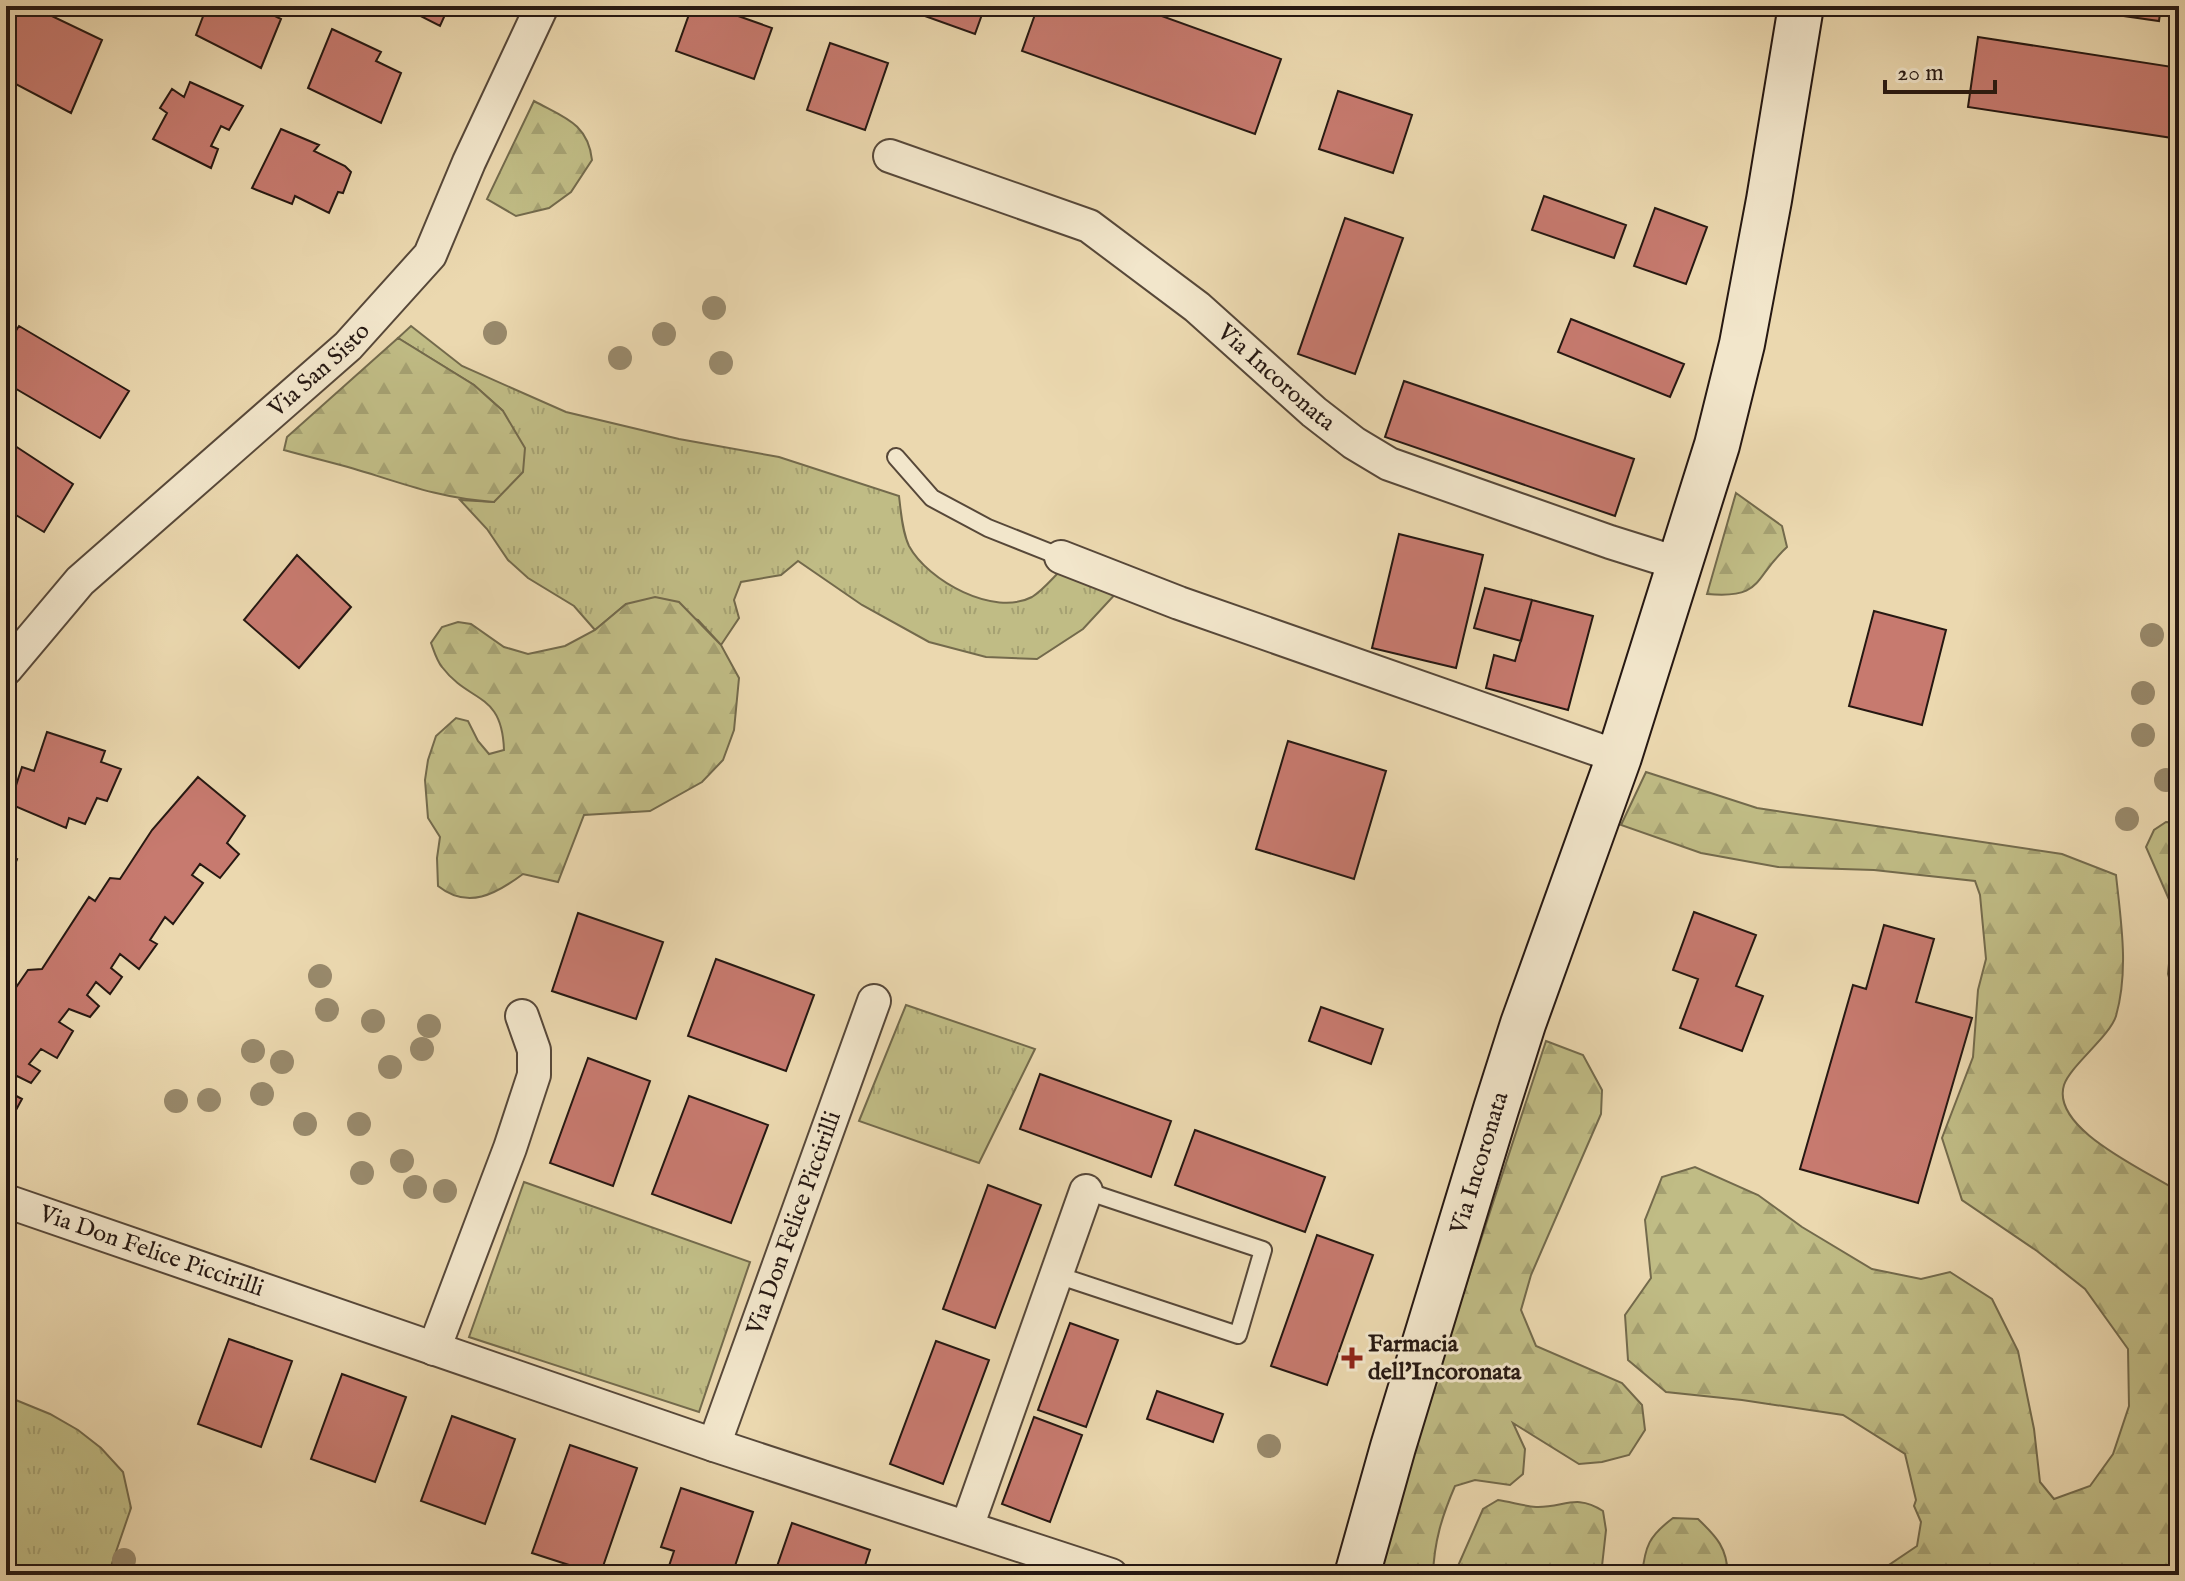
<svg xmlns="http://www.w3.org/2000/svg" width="2185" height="1581" font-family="'IM FELL English',serif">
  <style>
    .grass { fill: url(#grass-tufts); stroke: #736a4c; stroke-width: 2 }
    .forest { fill: url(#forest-firs); stroke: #736a4c; stroke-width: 2 }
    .building { fill: #c77a6f; stroke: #261812; stroke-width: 2 }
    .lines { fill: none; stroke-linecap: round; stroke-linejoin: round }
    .lane-casing { stroke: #574839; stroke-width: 20 }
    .street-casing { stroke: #574839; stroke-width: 36 }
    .secondary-casing { stroke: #261812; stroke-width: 48 }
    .lane { stroke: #f2e6cb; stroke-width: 16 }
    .street { stroke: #f2e6cb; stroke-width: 32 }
    .secondary { stroke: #f2e6cb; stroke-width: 44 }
    .tree { fill: #98896b }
    .poi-dot { fill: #8f2418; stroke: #f2e6cb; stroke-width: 3 }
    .labels { text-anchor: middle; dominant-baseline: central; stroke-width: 6; stroke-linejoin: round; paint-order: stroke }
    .street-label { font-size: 24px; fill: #261812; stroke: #f2e6cb }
    .poi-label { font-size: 24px; font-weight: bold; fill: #261812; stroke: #f2e6cb; text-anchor: start }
  </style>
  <defs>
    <pattern id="grass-tufts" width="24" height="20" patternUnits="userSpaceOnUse" patternTransform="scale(2)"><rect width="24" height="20" fill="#c0bc85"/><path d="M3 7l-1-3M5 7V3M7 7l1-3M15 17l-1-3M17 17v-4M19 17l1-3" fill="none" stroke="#a5a172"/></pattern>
    <pattern id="forest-firs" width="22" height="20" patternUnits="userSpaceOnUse" patternTransform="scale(2)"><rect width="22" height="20" fill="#c0bc85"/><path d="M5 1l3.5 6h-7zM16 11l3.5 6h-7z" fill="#a5a172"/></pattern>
  </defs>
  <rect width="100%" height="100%" fill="#ebd8af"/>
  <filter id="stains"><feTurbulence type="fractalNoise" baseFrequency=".0025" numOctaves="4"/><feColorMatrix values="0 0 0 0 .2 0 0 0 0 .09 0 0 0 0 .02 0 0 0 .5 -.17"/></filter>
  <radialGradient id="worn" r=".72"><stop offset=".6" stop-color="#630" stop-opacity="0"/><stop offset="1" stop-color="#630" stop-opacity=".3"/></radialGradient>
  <path class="grass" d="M411,326L462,366L566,412L679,439L779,457L899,496C901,512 902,531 909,546C928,581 994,617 1032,597C1042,591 1052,579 1060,571L1120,589L1083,629L1037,659L986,657L929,642L862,605L798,561L781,575L741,582L734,600L739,618L721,645L698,620L626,604L595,630L574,606L528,578L508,560L487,529L460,500L494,502L503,411L474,385L398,338Z
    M906,1005L1035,1049L979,1163L859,1121Z
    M524,1182L750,1262L699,1412L469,1337Z
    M6,1396L50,1414L78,1430L101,1448L123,1472L131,1508L108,1575H6Z"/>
  <path class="forest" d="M534,101C563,117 588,123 592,160L571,192L549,208L516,216L487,199Z
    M398,338L474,385L503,411L525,448L523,472L494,502C447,499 412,487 368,473C340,464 312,458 284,450L287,437Z
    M1736,493L1782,526L1787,547C1752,579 1764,599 1707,594Z
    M655,597L679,602L721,645L739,678L734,730L723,760L702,782L650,811L584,815L558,882L523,874C496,894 468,910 438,886L437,858L440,837L428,818L425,780L428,760L436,736L456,718L468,721L478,741L489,754L504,750C502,691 470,704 442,667C437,661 434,651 431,643L442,627L458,622L471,624L504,647L528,654L565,646L595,630L626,604Z
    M1646,772L1757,808L2062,854L2116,875C2121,922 2129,970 2116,1016C2110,1036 2070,1066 2064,1085C2050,1130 2150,1172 2179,1192V1575H1883L1886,1567L1917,1546L1921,1522L1914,1506L1916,1500L1905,1454L1843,1415L1742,1400L1666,1392L1628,1360L1625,1315L1651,1278L1645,1220L1662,1177L1695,1167L1758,1195L1802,1227L1872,1269L1921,1279L1950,1272L1992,1299L2018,1351L2034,1429L2040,1482L2054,1499L2090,1486L2113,1454L2129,1406L2128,1349L2085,1289L2037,1251L1962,1200L1942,1138L1973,1057L1978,990L1986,959L1980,895L1975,881L1874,870L1778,867L1701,853L1621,825Z
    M2166,822L2179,823L2178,1009L2168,974L2172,933L2171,904L2146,847L2154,830Z
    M1546,1041L1583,1055L1602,1090L1601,1114L1531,1275L1521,1310L1536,1346L1622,1383L1642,1405L1645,1430L1629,1455L1602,1462L1579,1464L1513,1423L1525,1449L1523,1474L1510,1485L1475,1480L1455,1486C1442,1516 1434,1542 1433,1575H1376L1429,1398Z
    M1498,1500C1511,1502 1524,1506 1536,1507C1564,1508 1575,1493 1603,1511L1606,1530L1601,1575H1454L1483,1509Z
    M1673,1518L1698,1519C1717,1537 1727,1548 1728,1575H1642C1645,1546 1649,1536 1673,1518Z"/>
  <path class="building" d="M6,6H31L102,40L71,113L6,79Z
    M207,6H255L281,19L261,68L196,35Z
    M401,6H449L440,26Z
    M692,6H710L772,28L754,79L676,51Z
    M897,6H985L975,34Z
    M1038,6H1134L1281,59L1255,134L1022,51Z
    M2067,6H2161L2159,21L2067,8Z
    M332,29L381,52L376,61L401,73L381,123L308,88Z
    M1978,37L2179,68V139L1968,107Z
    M830,43L888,63L865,130L807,110Z
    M190,82L243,106L229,130L221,126L211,146L218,149L211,168L153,139L167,113L160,108L172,89L184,97Z
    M1338,91L1412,115L1393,173L1319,149Z
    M281,129L319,145L314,151L345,166L351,172L343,193L338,192L329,213L295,196L292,204L252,188Z
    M1544,196L1626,225L1614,258L1532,230Z
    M1655,208L1707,227L1686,284L1634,266Z
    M1345,218L1403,238L1355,374L1298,354Z
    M1571,319L1684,364L1670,397L1558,352Z
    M19,326L129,391L100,438L6,383V346Z
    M1404,381L1634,459L1615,516L1385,437Z
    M6,440L73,484L44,532L6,509Z
    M1399,534L1483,555L1456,668L1372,648Z
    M297,555L351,607L299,668L244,620Z
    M1485,588L1532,600L1521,641L1474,628Z
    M1532,600L1593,616L1568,710L1486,688L1494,655L1515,661Z
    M1874,611L1946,630L1922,725L1849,706Z
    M47,732L105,751L101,762L121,769L107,801L97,798L85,824L69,818L66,828L10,804L22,767L34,771Z
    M1288,741L1386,771L1354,879L1256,849Z
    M198,777L245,816L227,843L239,854L220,878L200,864L192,875L203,883L173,924L165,917L150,940L157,944L139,969L120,954L111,968L122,977L110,994L96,982L87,995L99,1006L90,1017L69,1009L59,1022L73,1031L57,1058L41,1049L29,1064L40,1071L31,1083L17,1076L7,1091L22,1099L15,1112L6,1108V1002L28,970L42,969L89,897L95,901L110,878L120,879L152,830Z
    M6,855L17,859L6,889Z
    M1694,912L1756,935L1736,986L1763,996L1742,1051L1680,1028L1698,979L1673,970Z
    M578,913L663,942L636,1019L552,991Z
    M1884,925L1934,939L1916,1002L1972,1018L1918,1203L1800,1169L1853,985L1866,989Z
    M716,959L814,995L786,1071L688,1036Z
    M1321,1007L1383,1029L1371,1064L1309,1041Z
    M588,1058L650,1081L613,1186L550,1163Z
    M1040,1074L1171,1121L1151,1177L1020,1129Z
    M689,1096L768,1125L731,1223L652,1194Z
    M1195,1130L1325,1177L1305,1232L1175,1185Z
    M988,1185L1041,1205L995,1328L943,1309Z
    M1317,1235L1373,1255L1327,1385L1271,1366Z
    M1070,1323L1118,1340L1086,1427L1038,1410Z
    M229,1339L292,1361L261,1447L198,1424Z
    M936,1341L989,1360L943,1484L890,1464Z
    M342,1374L406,1397L375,1482L311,1459Z
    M1157,1391L1223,1414L1213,1442L1147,1419Z
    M452,1416L515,1439L485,1524L421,1501Z
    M1034,1417L1082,1435L1050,1522L1002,1504Z
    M570,1445L637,1468L600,1575L532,1553Z
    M681,1488L753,1512L732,1575H666L674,1551L661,1547Z
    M792,1523L870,1550L862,1575H774Z"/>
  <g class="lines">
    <defs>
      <path id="lane" d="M896,457L932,498L988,528L1061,557
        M1057,1275L1238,1335L1263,1250L1086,1191"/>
      <g id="street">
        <path id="s1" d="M890,156L1089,226L1197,307L1314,412L1354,443L1389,464L1610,542L1680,564"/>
        <path d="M1061,557L1179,603L1619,757"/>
        <path id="s2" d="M6,669L80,581L348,346L430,255L469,162L542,6"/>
        <path id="s3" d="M6,1201L714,1445L1111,1575"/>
        <path d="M434,1349L510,1148L534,1075V1050L522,1016"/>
        <path id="s4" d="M714,1445L874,1001"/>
        <path d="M967,1527L1086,1191"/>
      </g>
      <g id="secondary">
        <path id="s5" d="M1357,1575L1393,1447L1496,1109L1523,1024L1619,757L1717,445L1742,344L1769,200L1801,6"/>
      </g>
    </defs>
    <use href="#lane" class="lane-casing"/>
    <use href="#street" class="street-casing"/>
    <use href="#secondary" class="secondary-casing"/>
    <use href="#lane" class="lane"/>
    <use href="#street" class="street"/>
    <use href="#secondary" class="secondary"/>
  </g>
  <g class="tree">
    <circle cx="714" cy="308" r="12"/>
    <circle cx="495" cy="333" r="12"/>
    <circle cx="664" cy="334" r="12"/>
    <circle cx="620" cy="358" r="12"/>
    <circle cx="721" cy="363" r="12"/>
    <circle cx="2152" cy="635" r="12"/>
    <circle cx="2143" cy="693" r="12"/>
    <circle cx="2143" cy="735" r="12"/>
    <circle cx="2166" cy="780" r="12"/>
    <circle cx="2127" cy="819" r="12"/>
    <circle cx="320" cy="976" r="12"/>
    <circle cx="327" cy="1010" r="12"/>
    <circle cx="373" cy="1021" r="12"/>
    <circle cx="429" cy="1026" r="12"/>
    <circle cx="422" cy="1049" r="12"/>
    <circle cx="253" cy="1051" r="12"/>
    <circle cx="282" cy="1062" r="12"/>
    <circle cx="390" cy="1067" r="12"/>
    <circle cx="262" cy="1094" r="12"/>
    <circle cx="209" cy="1100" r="12"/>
    <circle cx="176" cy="1101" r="12"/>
    <circle cx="305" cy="1124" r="12"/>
    <circle cx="359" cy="1124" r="12"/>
    <circle cx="402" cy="1161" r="12"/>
    <circle cx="362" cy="1173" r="12"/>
    <circle cx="415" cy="1187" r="12"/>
    <circle cx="445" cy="1191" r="12"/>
    <circle cx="1269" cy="1446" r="12"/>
    <circle cx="124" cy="1560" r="12"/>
  </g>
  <path class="poi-dot" d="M1348 1346h8v8h8v8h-8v8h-8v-8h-8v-8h8z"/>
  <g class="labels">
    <g class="street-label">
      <text stroke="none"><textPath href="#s2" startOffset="434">Via San Sisto</textPath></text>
      <text stroke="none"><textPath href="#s1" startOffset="452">Via Incoronata</textPath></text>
      <text stroke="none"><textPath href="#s5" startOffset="430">Via Incoronata</textPath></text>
      <text stroke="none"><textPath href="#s4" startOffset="236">Via Don Felice Piccirilli</textPath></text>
      <text stroke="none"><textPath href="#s3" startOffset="154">Via Don Felice Piccirilli</textPath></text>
    </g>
    <g class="poi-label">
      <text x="1368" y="1344">Farmacia<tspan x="1368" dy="28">dell'Incoronata</tspan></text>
    </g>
  </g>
  <rect width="2185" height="1581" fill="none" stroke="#ebd8af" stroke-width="32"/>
  <rect x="8" y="8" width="2169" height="1565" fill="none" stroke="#261812" stroke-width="4"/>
  <rect x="16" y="16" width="2153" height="1549" fill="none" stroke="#261812" stroke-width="2"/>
  <path d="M1885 80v12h110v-12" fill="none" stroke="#261812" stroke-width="4"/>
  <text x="1897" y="80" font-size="24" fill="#261812" stroke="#f2e6cb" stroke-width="6" paint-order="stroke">20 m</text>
  <rect width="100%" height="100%" filter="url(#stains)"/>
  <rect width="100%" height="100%" fill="url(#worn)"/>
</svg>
